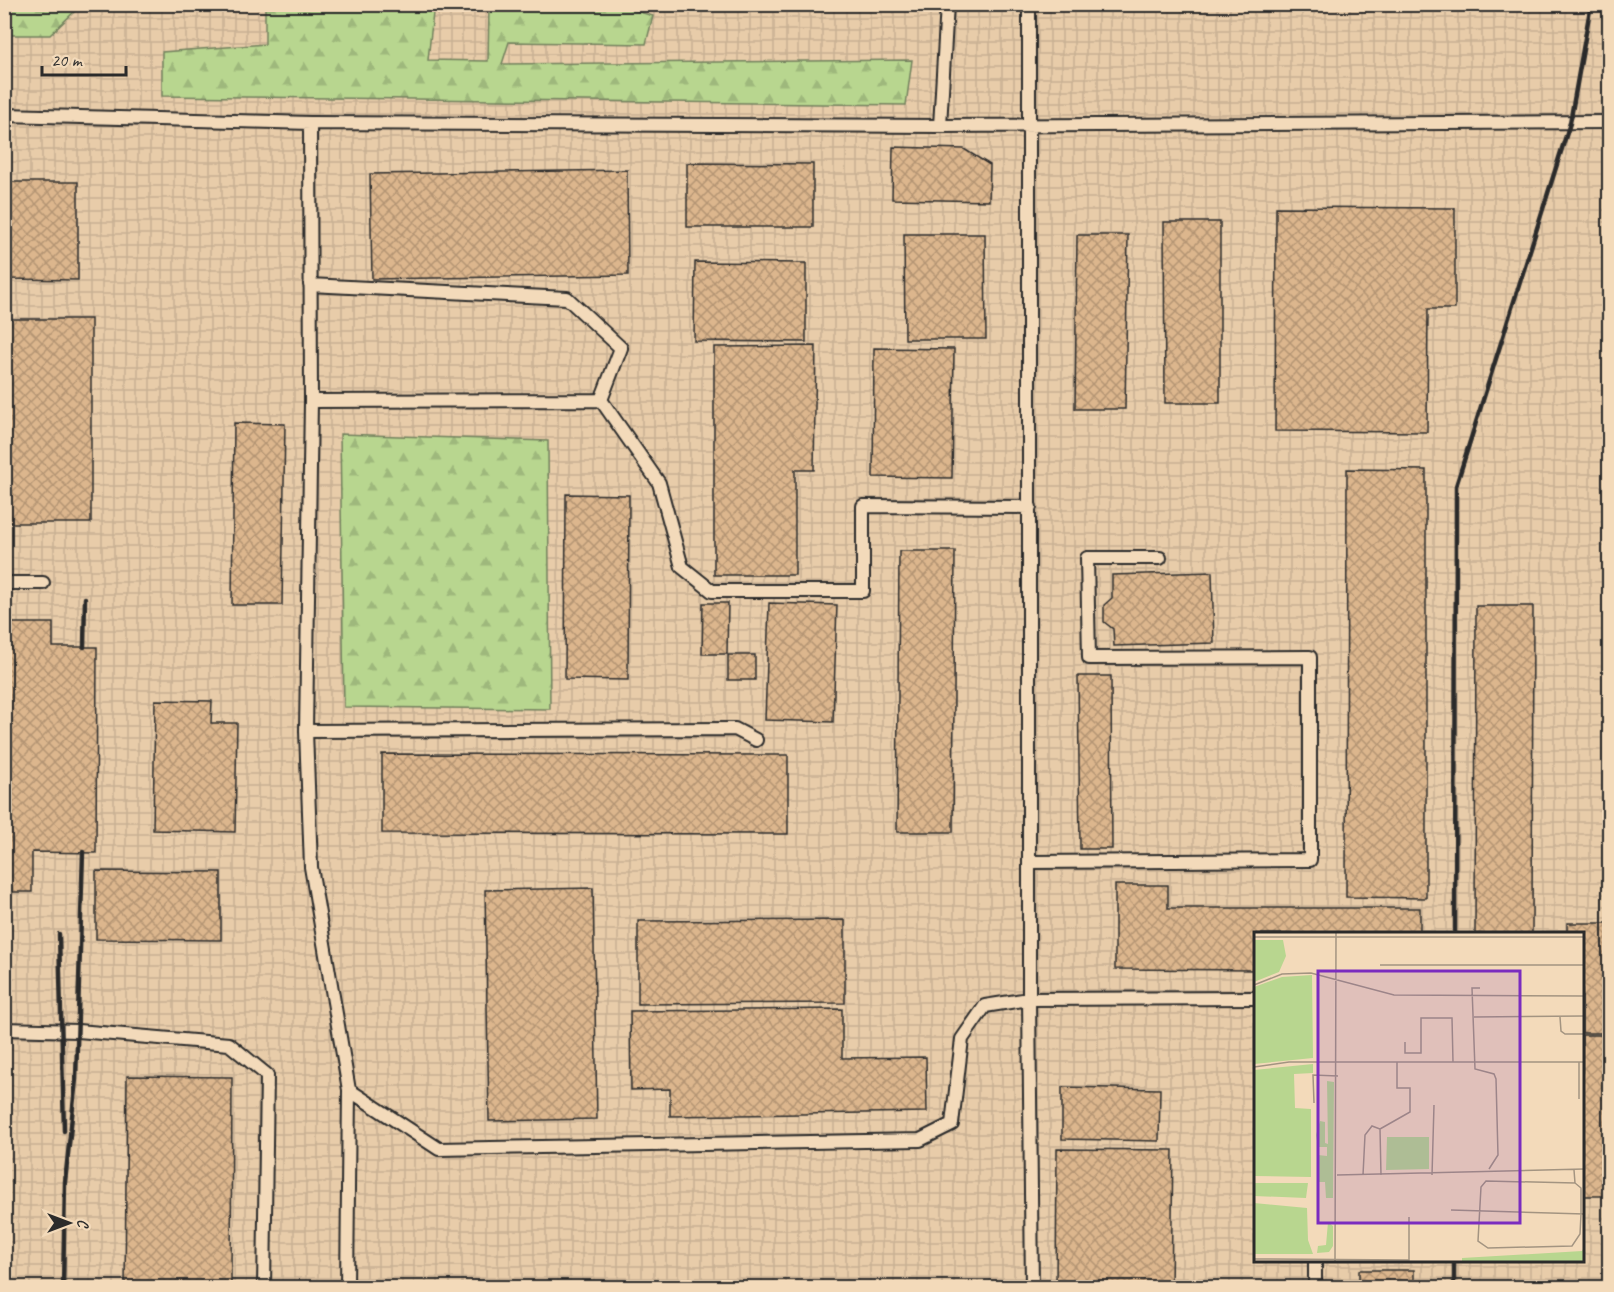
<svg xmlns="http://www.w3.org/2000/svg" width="1614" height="1292" font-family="Caveat,sans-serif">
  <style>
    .industrial { fill: url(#industrial-grid); fill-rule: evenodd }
    .forest { fill: url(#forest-firs); stroke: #72805d; stroke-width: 1.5 }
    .building { fill: url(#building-cross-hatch); stroke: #2b2b2b; stroke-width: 1.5 }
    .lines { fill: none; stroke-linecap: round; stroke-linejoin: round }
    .service-casing { stroke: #2b2b2b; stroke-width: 16 }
    .service { stroke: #f3daba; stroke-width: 12 }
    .rail { stroke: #2b2b2b; stroke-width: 4.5 }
    .inset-road { fill: none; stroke: #a39481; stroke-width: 1.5 }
    .view { fill: #7b2cbf; fill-opacity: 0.15; stroke: #7b2cbf; stroke-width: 3 }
    .inset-edge { fill: none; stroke: #2b2b2b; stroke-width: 3 }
  </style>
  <defs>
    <pattern id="industrial-grid" width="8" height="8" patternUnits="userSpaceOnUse" patternTransform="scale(1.5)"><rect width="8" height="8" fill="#e8cca9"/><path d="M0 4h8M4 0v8" fill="none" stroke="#c7af92"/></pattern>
    <pattern id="forest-firs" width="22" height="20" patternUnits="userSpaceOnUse" patternTransform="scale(1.5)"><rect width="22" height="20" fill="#b8d68f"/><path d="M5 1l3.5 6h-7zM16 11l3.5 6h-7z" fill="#9eb87c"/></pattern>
    <pattern id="building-cross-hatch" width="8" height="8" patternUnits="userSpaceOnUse" patternTransform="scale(1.5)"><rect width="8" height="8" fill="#dcb68d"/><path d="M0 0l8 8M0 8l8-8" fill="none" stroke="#b39473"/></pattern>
  </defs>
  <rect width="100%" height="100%" fill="#f3daba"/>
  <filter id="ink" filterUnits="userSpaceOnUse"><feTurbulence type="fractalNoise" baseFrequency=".0167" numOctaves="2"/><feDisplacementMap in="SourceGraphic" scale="12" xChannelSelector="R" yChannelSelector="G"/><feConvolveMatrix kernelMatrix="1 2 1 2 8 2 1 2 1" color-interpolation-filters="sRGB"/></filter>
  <g filter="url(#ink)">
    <path class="industrial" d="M5,5H1609V1287L5,1288ZM1256,934H1582V1260H1256Z"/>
    <path class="forest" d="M5,4L70,5L76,10L50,35H5Z
      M434,4L428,60L488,61L489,5H617L653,16L646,44L509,42L502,64L912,60L906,105L162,96V52L265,44V5Z
      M340,434L548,441L550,709L344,707Z"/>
    <path class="building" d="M893,147L964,149L990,165L989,201L892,199Z
      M687,163L813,164V227H687Z
      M627,170L628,275L372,279L370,174Z
      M4,182H78V280L4,279Z
      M1276,207L1455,208V309H1428L1427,432L1275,431Z
      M1164,222H1220V403H1165Z
      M904,234H985L986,339H905Z
      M1077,235H1128L1125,409H1075Z
      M695,262L806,263V342L694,341Z
      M4,319H91V523H4Z
      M816,346L814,470H795V575H714V347Z
      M874,348L954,349L952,478L873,477Z
      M234,423L285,424L282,605H232Z
      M1347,469L1426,470V898L1346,897Z
      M566,494L629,495L628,680L565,679Z
      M899,551H955L953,832H897Z
      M1212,572L1214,643L1114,646L1113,629L1104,622V605L1112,598V575Z
      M703,603H728L727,654H702Z
      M769,603L837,605L833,722L765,720Z
      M1476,606H1533L1532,934H1475Z
      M4,623H53V647H97L96,853L32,852V892H4Z
      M728,655H755V680H728Z
      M1078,676H1111L1112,849H1080Z
      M155,700L212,701L211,723H237L235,832L153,830Z
      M382,754L788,755V834L382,833Z
      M96,871L221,872V940L96,939Z
      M1115,885H1168V908H1420V934H1256V970L1115,969Z
      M593,888L597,1119L489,1121L485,890Z
      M845,920V1003L638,1004V921Z
      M1567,923H1610V1033H1582V934H1567Z
      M842,1009V1058L926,1057L927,1112L670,1116V1089L631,1090L630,1011Z
      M1582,1035H1610V1196H1582Z
      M127,1076L232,1077L231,1288H125Z
      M1062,1087L1160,1089L1159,1141L1062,1139Z
      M1057,1149L1173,1150L1171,1288H1056Z
      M1359,1270H1414V1288H1359Z
      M1191,1285H1288V1288H1191Z"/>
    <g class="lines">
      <defs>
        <path id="service" d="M1029,4V999L1032,1288
          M4,115L310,123L940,126L1610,122
          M310,123L311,401L306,731L311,867L349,1090L347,1288
          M940,126L947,4
          M310,285L567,298L621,348L601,400L311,401
          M601,400L659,483L682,567L712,591H863V506L1030,507
          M4,583H43
          M306,731L735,729L756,740
          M1031,862L1310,860V657L1089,658L1087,558H1160
          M4,1029L78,1031L229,1044L267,1075L264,1288
          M349,1090L439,1149L920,1140L952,1124L962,1039L985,1006L1029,999L1256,998
          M1315,1288V1260"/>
      </defs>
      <use href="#service" class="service-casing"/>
      <use href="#service" class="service"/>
      <path class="rail" d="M84,647L85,598
        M59,934L64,1131
        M1455,934L1456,486L1570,123L1591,4
        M63,1288L65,1182L76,1079L83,852
        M1454,1288V1260"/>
    </g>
  </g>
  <g transform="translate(1254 932)">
    <rect width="330" height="330" fill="#f3daba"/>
    <path d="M0,8H29L32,24L25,40L0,50ZM58,43L59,126L0,132V55L28,45ZM59,132V141L40,142L41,176L57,177V245L0,244V138ZM73,149L80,150L79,266H72L71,250H63L64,223L73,224V215H64L62,203L66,189L71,190V211L74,212ZM133,205H175V237L132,238ZM0,251H54L52,266L0,264ZM0,271L53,276L54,308L59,322H0ZM74,290L79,294V314L75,320L63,321L64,314L72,313ZM330,315V330H208V326L328,319Z" fill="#b8d68f"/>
    <path class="inset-road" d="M82,0V5H330M0,5H82L81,330M126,33H330M0,53L28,42L57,41L140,63L330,64M226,56H218L221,137L240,142L242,147L244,223L235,237M220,85L330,84M306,85L307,99L311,102H330M151,110V121H167V86H198L199,130M0,135L35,130H330M325,167V130M60,171L59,143L84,144M126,197L156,180V156H143V130M320,238L321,251L327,256V282L326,302L318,314L234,316L224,309L227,255L232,249L321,251M83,243L330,237M109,243L111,203L118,194L126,197L127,243M178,243L180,173M197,278L330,282M0,327L155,328V285"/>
    <path class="view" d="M64,39H266V291H64Z"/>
    <rect width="330" height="330" class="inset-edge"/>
  </g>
  <rect width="1614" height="1292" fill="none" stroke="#f3daba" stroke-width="24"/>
  <rect x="12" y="12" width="1590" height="1268" fill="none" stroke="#2b2b2b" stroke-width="2" filter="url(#ink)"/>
  <g transform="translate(69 1223) rotate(90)" stroke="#f3daba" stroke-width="4.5" paint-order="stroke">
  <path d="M0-4.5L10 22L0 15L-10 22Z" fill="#2b2b2b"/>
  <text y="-9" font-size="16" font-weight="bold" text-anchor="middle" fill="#2b2b2b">С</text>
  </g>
  <path d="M42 66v9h84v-9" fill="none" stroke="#2b2b2b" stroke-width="3"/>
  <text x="51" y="66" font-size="18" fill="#2b2b2b" stroke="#f3daba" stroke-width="4.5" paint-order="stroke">20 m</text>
</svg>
